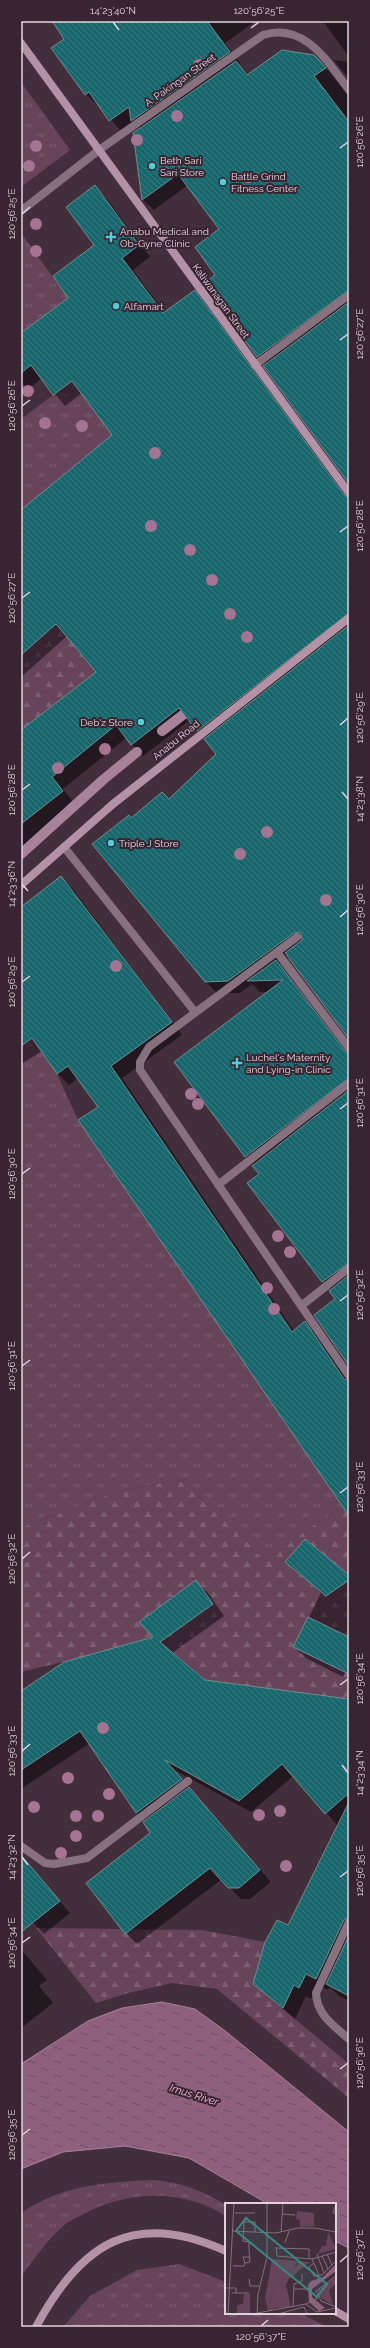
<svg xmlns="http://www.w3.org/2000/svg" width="370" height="2348" font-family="Raleway,sans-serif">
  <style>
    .grass { fill: url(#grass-tufts) }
    .forest { fill: url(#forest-firs) }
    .water { fill: url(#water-ripples); stroke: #a88299 }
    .shadow { fill: #0007 }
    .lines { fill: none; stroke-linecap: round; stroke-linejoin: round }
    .stream { stroke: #a88299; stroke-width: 10 }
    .building { fill: url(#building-back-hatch); stroke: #6e8f92 }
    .street { stroke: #87717e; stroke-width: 8 }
    .secondary { stroke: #b492a6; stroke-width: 8 }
    .tree { fill: #a67493 }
    .ticks { fill: none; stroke: #e1d3db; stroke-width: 1.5 }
    .poi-dot { fill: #52ccd6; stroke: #392431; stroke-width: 1.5 }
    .labels { text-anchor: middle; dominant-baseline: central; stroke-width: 4; stroke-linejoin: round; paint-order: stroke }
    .street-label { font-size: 10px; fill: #e1d3db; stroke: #392431 }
    .poi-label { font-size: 10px; fill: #e1d3db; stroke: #392431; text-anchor: start }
    .water-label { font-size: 11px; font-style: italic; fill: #f8bce0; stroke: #392431 }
    .inset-road { fill: none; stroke: #82707b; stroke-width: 1 }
    .view { fill: #398984; fill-opacity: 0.15; stroke: #398984; stroke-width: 2 }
    .inset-edge { fill: none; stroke: #e1d3db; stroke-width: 2 }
    .neatline { fill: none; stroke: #e1d3db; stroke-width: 1.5 }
    .ticks-label { font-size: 10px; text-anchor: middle; fill: #e1d3db }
  </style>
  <defs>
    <pattern id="grass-tufts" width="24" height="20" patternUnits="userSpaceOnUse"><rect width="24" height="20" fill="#67445a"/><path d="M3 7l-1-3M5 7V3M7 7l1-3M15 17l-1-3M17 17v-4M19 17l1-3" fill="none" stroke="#7c5e71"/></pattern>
    <pattern id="forest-firs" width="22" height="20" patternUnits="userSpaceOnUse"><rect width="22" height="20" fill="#67445a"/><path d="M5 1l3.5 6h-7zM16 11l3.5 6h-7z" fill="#7c5e71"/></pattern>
    <pattern id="water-ripples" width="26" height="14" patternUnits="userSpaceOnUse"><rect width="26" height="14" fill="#8f607d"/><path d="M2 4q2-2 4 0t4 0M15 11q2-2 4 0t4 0" fill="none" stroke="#6d5162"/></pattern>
    <pattern id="building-back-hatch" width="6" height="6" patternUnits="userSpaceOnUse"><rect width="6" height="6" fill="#18676d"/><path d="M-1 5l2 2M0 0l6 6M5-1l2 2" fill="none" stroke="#397c81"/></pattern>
  </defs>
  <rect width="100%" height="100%" fill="#432e3b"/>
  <path class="grass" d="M21,82L70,150L21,187Z
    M21,233L68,298L21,333Z
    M72,381L112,435L21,510V419Z
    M32,1038L57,1074L78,1120L342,1505L264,1561L234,1527L178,1479L110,1494L21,1528V1045Z
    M154,2180C182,2183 202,2190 226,2205V2216C182,2188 125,2190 80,2216C74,2219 67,2222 62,2227C46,2241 34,2260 21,2276V2213C62,2185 106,2182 154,2180Z
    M179,2264L226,2282V2313H300L327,2327H63L90,2296L137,2270Z"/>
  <path class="forest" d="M57,624L107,663L35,719L21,780V655Z
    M178,1479L234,1527L264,1561L342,1505L349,1515V1699L206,1680L154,1636L83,1657L21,1672V1528L110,1494Z
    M36,1928L202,1930L265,1942L253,1984L349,2064V2098L217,1989L172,1983L128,1993L96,2003Z"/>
  <path class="water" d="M162,2002L195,2009L224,2030L349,2132V2248L335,2241V2204H268L189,2158L125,2146L63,2152L21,2169V2064L88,2021L122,2008Z"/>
  <path class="shadow" d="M53,21H256L225,43L240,63L238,64L249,75L325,67L349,96V481L266,365L257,356L217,275L220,229L188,185L154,210L143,200L134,133L141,129L134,122L121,131L98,104L97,105L86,94L66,39Z
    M323,21H349V57Z
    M334,60L349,62V79Z
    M95,187L106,198L150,257L133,270L165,313L194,292L206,303L343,492L322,510L349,544V1037L289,957L279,964L349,1055V1364L336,1299L332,1290L248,1183L260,1174L246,1156L269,992H260L252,984L240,993H217L205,981L169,800L218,754L190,720L143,756L126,738L63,789L74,803L46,825L51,831L21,857V731L97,673L67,636L21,677V511L113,435L82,393L65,406L42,378L28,389L21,382V334L70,298L95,246Z
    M61,877L73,889L182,1035L122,1078L294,1331L305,1323L317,1334L349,1382V1513L100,1107L78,1078L69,1085L57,1073L42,1051L21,1064V907Z
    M287,1562L349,1577V1665L343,1677L306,1658L294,1647L321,1593Z
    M196,1582L208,1593L224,1616L172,1653L205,1681L349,1700V2001L339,1996L330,1987L328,1990L318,1985L311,1999L306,1996L295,2019L254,1983L288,1927L338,1826L293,1776L251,1812L173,1769L271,1882L250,1899H241L222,1879L137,1944L126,1933L152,1834L146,1821L137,1813L90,1743L21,1789V1692L154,1637Z
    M36,1874L70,1913L44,1934L21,1909V1886Z
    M21,1949L47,1980L39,1986L53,2003L21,2028Z"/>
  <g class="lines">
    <path class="stream" d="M162,731L184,714
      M21,854L104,779L137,752"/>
  </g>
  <path class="building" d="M52,21H207L230,52L131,121L129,107L109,121L89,92L85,95L51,48L64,39Z
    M282,50L314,55L320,61L326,68L314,76L349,122V290L257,357L203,284L215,275L195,247L219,229L178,174L142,200L133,133L236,61L247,75Z
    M95,185L139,245L122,258L163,313L195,290L345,496L349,498V613L197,731L179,708L131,745L116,725L52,777L63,791L21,824V730L96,672L56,624L21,655V510L112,435L72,381L53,395L31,365L21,373V333L68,298L53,276L94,245L66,207Z
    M349,302V484L263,366Z
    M349,625V1039L285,953L302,940L300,932L294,933L228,981L205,982L92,844L129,815L131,818L162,792L169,799L216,754L204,739Z
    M61,876L172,1022L111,1066L292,1332L305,1321L344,1379L349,1381V1516L78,1120L98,1107L68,1066L57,1074L32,1038L21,1046V907Z
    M276,960L345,1051L349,1053V1078L245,1157L174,1062L283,980L247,981Z
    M349,1090V1263L322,1282L247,1183L259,1174L252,1166Z
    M349,1275V1366L314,1315L335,1299L329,1291Z
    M305,1539L349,1575V1580L326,1596L285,1562Z
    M196,1580L213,1604L160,1642L205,1680L349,1699V1793L325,1814L282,1764L239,1801L165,1760L182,1779L136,1813L80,1731L21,1770V1691L64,1662L153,1637L139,1622Z
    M308,1617L349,1637V1674L293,1647Z
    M189,1787L260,1870L239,1888H228L210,1868L125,1934L86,1883L150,1833L143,1822Z
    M349,1802V1917L344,1920L316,1979L306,1974L299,1988L294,1985L283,2008L253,1984L265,1942L277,1920L288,1925Z
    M21,1855L60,1901L21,1932Z
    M349,1935V1996L326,1984Z"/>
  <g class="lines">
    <path class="street" d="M21,211L99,150L263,35C305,22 328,62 349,90
      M255,365L349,295
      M64,847L195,1012
      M297,937L149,1047L140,1062V1070L349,1376
      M277,952L349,1048
      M218,1185L349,1083
      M301,1306L349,1268
      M21,1846L45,1863L54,1864L87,1858L188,1781
      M349,1922L316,1993C317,2015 333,2025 349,2039"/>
    <path class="secondary" d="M21,43L349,493
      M21,885L113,804L349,618
      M335,2311L349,2319
      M36,2327C81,2243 134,2209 226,2251"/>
  </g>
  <g class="tree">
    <circle cx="199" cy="65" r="6"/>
    <circle cx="177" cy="116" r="6"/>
    <circle cx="137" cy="140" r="6"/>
    <circle cx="36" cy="146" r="6"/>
    <circle cx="29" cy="166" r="6"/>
    <circle cx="248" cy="177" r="6"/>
    <circle cx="36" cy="224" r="6"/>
    <circle cx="36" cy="251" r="6"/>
    <circle cx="28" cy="391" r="6"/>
    <circle cx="45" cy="423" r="6"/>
    <circle cx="82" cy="426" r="6"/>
    <circle cx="155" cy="453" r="6"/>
    <circle cx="151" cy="526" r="6"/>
    <circle cx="190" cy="550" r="6"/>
    <circle cx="212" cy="580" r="6"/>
    <circle cx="230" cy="614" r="6"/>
    <circle cx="247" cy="637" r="6"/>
    <circle cx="105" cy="749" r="6"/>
    <circle cx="58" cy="768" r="6"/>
    <circle cx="267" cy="832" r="6"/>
    <circle cx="240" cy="854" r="6"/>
    <circle cx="326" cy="900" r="6"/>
    <circle cx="116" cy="966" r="6"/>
    <circle cx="191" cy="1094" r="6"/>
    <circle cx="198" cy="1104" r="6"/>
    <circle cx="278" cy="1236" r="6"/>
    <circle cx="290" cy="1252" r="6"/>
    <circle cx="267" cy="1288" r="6"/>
    <circle cx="274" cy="1309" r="6"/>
    <circle cx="103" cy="1728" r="6"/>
    <circle cx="68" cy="1778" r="6"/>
    <circle cx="109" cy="1794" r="6"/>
    <circle cx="34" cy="1807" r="6"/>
    <circle cx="280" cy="1811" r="6"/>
    <circle cx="259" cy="1815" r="6"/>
    <circle cx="76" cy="1816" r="6"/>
    <circle cx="98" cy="1816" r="6"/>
    <circle cx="76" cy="1836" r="6"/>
    <circle cx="61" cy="1853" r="6"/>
    <circle cx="286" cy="1866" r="6"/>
  </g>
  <path class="ticks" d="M113,22L119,30M251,28L259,22M340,148L348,142M22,214L30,207M340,340L348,334M22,406L30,400M340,532L348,526M22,598L30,592M340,725L348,718M22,790L30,784M342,792L348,799M22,884L28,891M340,917L348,910M22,982L30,976M340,1109L348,1103M22,1174L30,1168M340,1301L348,1295M22,1366L30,1360M340,1493L348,1487M22,1559L30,1552M340,1685L348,1679M22,1751L30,1744M342,1765L348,1773M22,1857L28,1865M340,1877L348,1871M22,1943L30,1937M340,2069L348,2063M22,2135L30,2129M340,2262L348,2255M261,2326L268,2320"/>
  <g class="poi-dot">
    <circle cx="152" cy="166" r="4"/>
    <circle cx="223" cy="182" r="4"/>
    <path d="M109 231h4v4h4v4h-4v4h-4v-4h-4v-4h4z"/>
    <circle cx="116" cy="306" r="4"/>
    <circle cx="141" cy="722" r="4"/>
    <circle cx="111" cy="843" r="4"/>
    <path d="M235 1057h4v4h4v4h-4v4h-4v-4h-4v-4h4z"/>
  </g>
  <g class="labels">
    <g class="street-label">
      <text transform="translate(180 80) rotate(-35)">A. Pakingan Street</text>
      <text transform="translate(221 301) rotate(54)">Kaliwanagan Street</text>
      <text transform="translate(176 740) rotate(-39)">Anabu Road</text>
    </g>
    <g class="poi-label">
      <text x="160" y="160">Beth Sari<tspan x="160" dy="12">Sari Store</tspan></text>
      <text x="231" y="176">Battle Grind<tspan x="231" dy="12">Fitness Center</tspan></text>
      <text x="120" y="231">Anabu Medical and<tspan x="120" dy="12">Ob-Gyne Clinic</tspan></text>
      <text x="124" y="306">Alfamart</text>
      <text x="133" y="722" text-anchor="end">Deb'z Store</text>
      <text x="119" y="843">Triple J Store</text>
      <text x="246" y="1057">Luchel's Maternity<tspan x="246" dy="12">and Lying-in Clinic</tspan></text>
    </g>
    <g class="water-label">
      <text transform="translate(194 2095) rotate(17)">Imus River</text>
    </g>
  </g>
  <g transform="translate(225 2203)">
    <rect width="111" height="111" fill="#432e3b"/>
    <path d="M72,8L89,10V23L75,24V17L71,16ZM47,56L72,58L61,82L66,104L47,105L44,94L49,93L44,87V74ZM111,74V81L104,87L108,102L94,94L93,87ZM19,91H25V111H12V102L18,101Z" fill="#67445a"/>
    <path d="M103,29L111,46L93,51L97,43H101ZM72,58L85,59L72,69L68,75H63L67,63H72ZM44,74V87L49,91L44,96L49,106L43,108L40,95Z" fill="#67445a"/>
    <path d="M111,61V68L87,86V94L100,105L94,108L84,99L83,82L86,78L98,74Z" fill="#8f607d"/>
    <path class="inset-road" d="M111,0L108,10L111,11M10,10H30M57,11L70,12M7,28L51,30L73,25H90L111,29M56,29L58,0M60,40L64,28M51,44L52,53L87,56L111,49M51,45L84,46V56M92,51L99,70M102,51L107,62M97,53L103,66M25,54H18L20,60L25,59L24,47V39L18,38L19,19H30V29M87,56L94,72M89,60L84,64L89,73L97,72L111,58M8,63H19L20,60M111,73L91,88L96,98L111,104M24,76L25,83H34M0,85H11V90M69,86H82M7,90H24M81,101L93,95M68,104L69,81L77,78V71M32,110L81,101L92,109L111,105M3,111L9,0M32,111L33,91L42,54V0M53,111L79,104L82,111"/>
    <path class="view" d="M21,15L102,81L92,94L11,28Z"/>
    <rect width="111" height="111" class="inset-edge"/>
  </g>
  <rect width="370" height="2348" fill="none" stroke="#392431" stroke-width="44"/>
  <rect x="22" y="22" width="326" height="2304" class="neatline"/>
  <g class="ticks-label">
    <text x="113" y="14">14°23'40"N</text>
    <text x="259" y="14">120°56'25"E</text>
    <text transform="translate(359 142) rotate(-90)" y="4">120°56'26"E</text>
    <text transform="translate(11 214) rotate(-90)" y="4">120°56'25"E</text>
    <text transform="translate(359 334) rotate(-90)" y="4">120°56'27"E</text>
    <text transform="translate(11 406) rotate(-90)" y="4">120°56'26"E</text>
    <text transform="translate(359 526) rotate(-90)" y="4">120°56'28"E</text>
    <text transform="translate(11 598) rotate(-90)" y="4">120°56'27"E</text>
    <text transform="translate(359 718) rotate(-90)" y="4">120°56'29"E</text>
    <text transform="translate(11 790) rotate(-90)" y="4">120°56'28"E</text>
    <text transform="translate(359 799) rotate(-90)" y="4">14°23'38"N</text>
    <text transform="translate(11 884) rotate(-90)" y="4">14°23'36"N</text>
    <text transform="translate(359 910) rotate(-90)" y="4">120°56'30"E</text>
    <text transform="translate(11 982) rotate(-90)" y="4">120°56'29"E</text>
    <text transform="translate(359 1103) rotate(-90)" y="4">120°56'31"E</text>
    <text transform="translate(11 1174) rotate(-90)" y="4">120°56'30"E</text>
    <text transform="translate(359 1295) rotate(-90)" y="4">120°56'32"E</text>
    <text transform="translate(11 1366) rotate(-90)" y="4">120°56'31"E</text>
    <text transform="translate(359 1487) rotate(-90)" y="4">120°56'33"E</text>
    <text transform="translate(11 1559) rotate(-90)" y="4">120°56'32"E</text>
    <text transform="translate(359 1679) rotate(-90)" y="4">120°56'34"E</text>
    <text transform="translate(11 1751) rotate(-90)" y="4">120°56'33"E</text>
    <text transform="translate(359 1773) rotate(-90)" y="4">14°23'34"N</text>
    <text transform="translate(11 1857) rotate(-90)" y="4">14°23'32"N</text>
    <text transform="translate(359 1871) rotate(-90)" y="4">120°56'35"E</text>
    <text transform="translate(11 1943) rotate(-90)" y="4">120°56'34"E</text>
    <text transform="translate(359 2063) rotate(-90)" y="4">120°56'36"E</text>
    <text transform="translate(11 2135) rotate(-90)" y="4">120°56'35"E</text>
    <text transform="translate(359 2255) rotate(-90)" y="4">120°56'37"E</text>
    <text x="261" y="2340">120°56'37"E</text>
  </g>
</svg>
